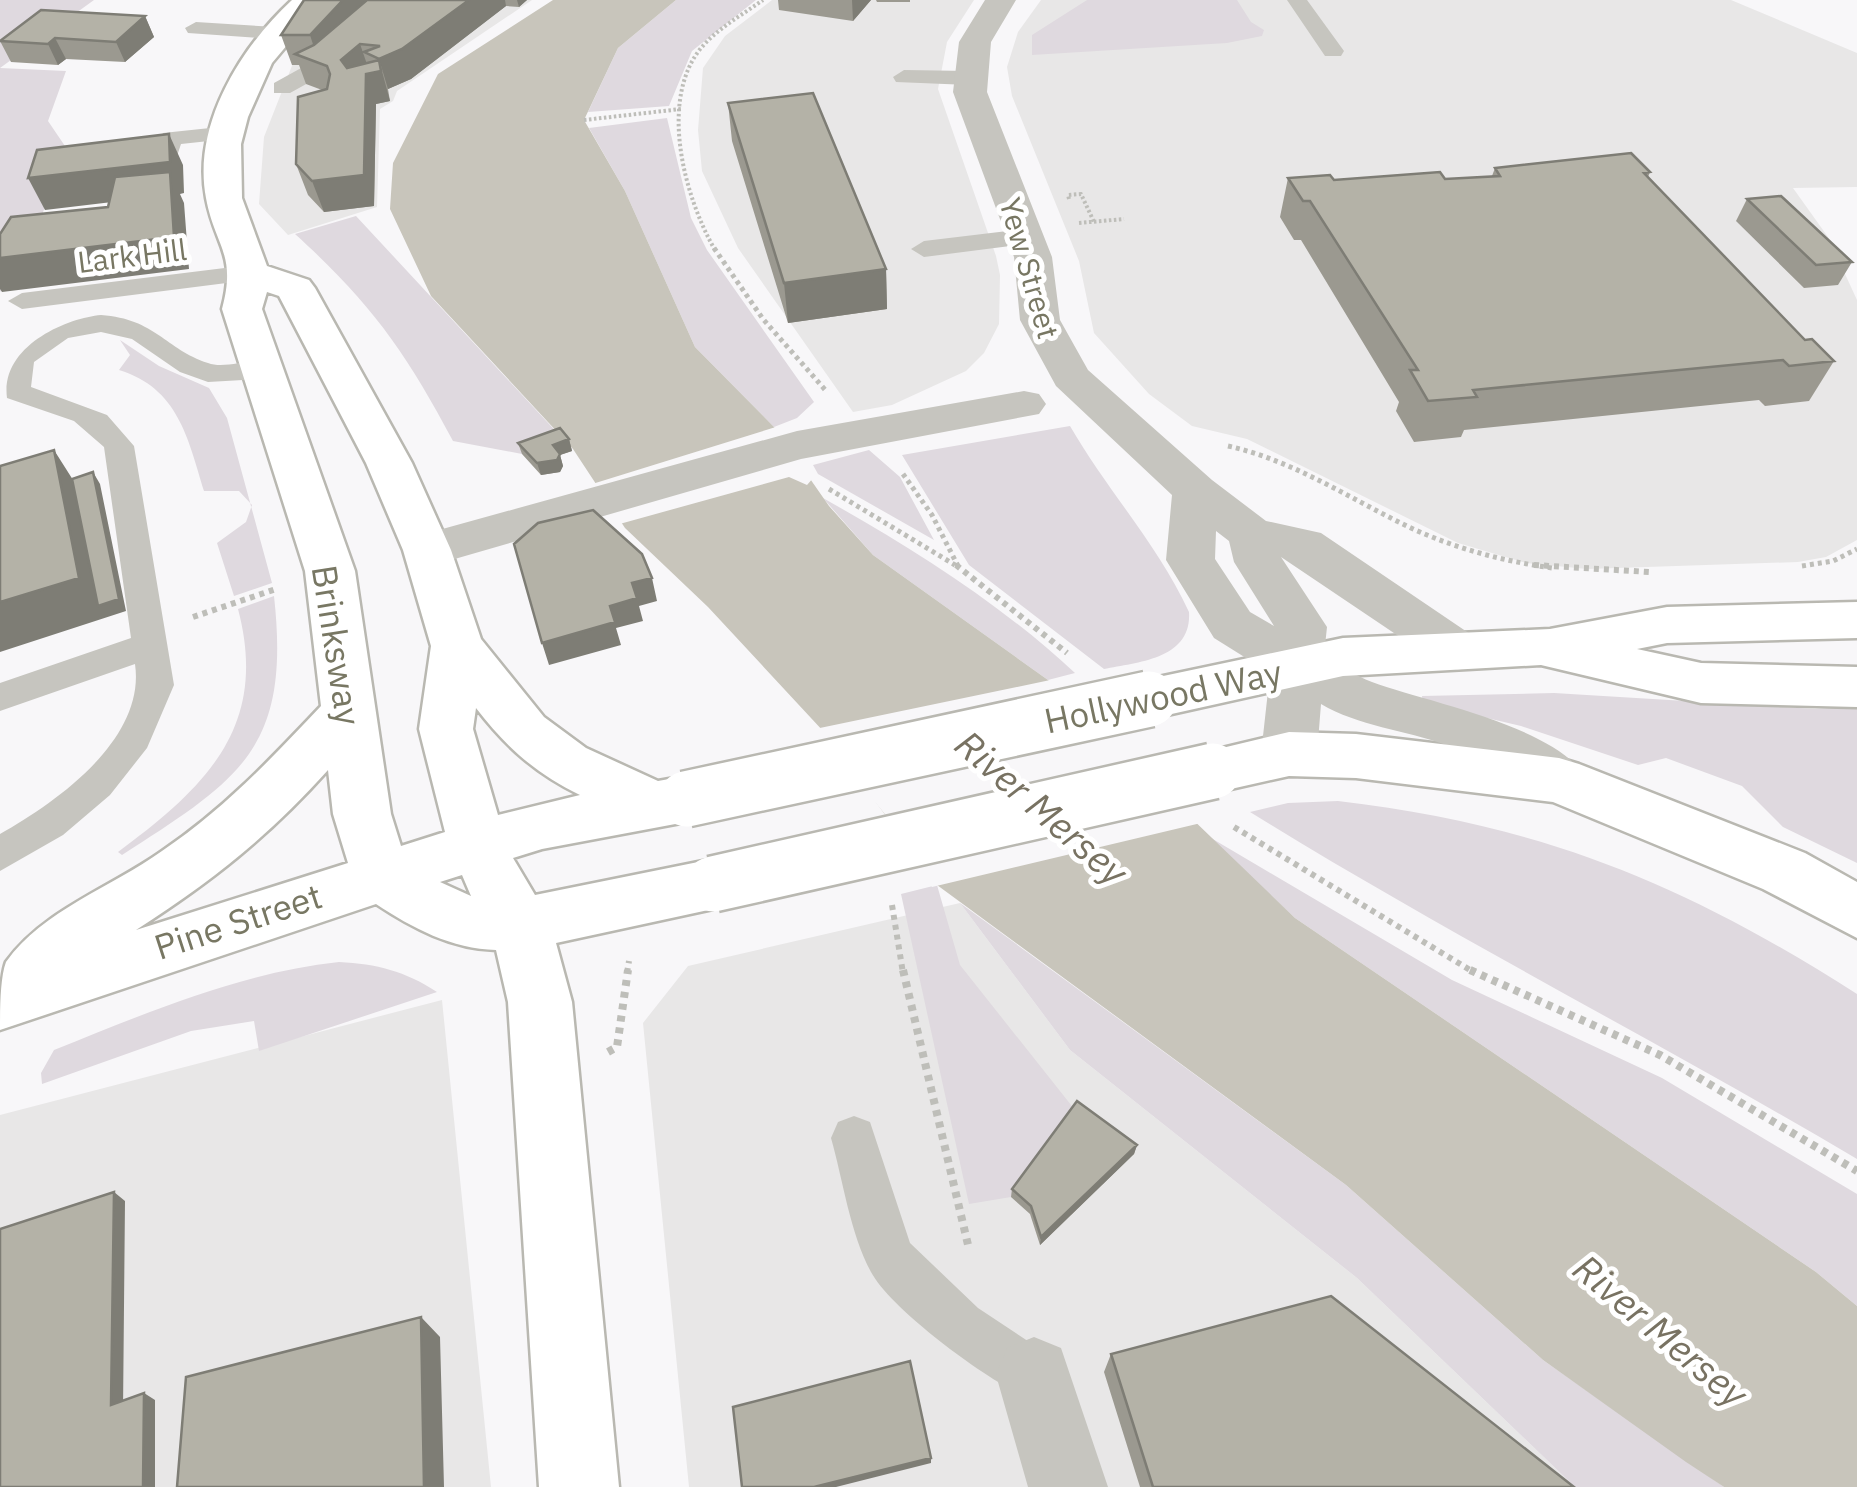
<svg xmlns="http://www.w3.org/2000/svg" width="1857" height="1487" font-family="'IBM Plex Sans',sans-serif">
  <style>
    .built { fill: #e8e7e7 }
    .green { fill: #dfd9df }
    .water { fill: #c8c5bb }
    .pier { fill: #f8f7f9 }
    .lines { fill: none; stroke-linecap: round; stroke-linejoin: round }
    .primary-casing { stroke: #b9b8b1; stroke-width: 5 }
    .path-far3 { stroke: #bebeb9; stroke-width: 4; stroke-dasharray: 2.5 2.5; stroke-linecap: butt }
    .path-far2 { stroke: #bebeb9; stroke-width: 5; stroke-dasharray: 4 4; stroke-linecap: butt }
    .path-far1 { stroke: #bebeb9; stroke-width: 6; stroke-dasharray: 5 5; stroke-linecap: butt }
    .path { stroke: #bebeb9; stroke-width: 8; stroke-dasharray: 6 6; stroke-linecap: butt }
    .lane { fill: #c6c5bf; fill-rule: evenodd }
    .street { fill: #c6c5bf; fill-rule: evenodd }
    .primary { fill: #fff; fill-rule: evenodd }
    .primary-bridge-casing { stroke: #b9b8b1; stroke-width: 60; stroke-linecap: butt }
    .primary-bridge { stroke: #fff; stroke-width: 55 }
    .wall { fill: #9b9990 }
    .shaded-wall { fill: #7e7d75 }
    .building { fill: #b4b2a7; stroke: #7e7d75; stroke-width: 2.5 }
    .labels { text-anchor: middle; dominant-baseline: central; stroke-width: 10; stroke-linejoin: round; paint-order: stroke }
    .far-street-label { font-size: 30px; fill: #787763; stroke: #fff }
    .street-label { font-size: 35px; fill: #787763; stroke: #fff }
    .water-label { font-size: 38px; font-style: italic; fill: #787262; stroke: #fff }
  </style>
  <rect width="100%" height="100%" fill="#f8f7f9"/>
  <path class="built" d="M349,0H532L397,91L393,101L380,109L377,207L288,235L259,204L264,137L297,53Z
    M772,0H974L947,42L938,89L996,256L1000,275L999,324L984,353L966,371L892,405L853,412L738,248L702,171L698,130L703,68L725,36Z
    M1041,0H1731L1857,53V187L1793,188L1828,237L1857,300V540L1826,557L1798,562L1587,569L1526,563L1458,543L1247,439L1192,426L1149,394L1094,333L1079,261L1012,96L1007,67L1018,32Z
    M960,903L1070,1050L1357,1278L1575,1487H689L643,1023L688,966Z
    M442,1000L491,1487H0V1115Z"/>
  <path class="green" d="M0,0H94L0,68L66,71L48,121L67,149L29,249L0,292Z
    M676,0H756L692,51L669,106L588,112L618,48Z
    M1087,0H1237L1251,22L1264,30L1262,36L1227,43L1032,55V35Z
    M667,118L691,218L707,250L814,402L797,418L774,427L695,347L625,191L589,128Z
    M356,216L563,439L522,454L453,441C405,351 371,303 295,234Z
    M120,340L159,366L209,388L227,418L272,583L234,596L217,543L246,522L252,505L239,491H204C188,438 178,388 119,370L130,355Z
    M1070,426C1107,490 1158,545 1189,612C1192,659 1138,662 1104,669L969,565L902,455Z
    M869,450L900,477L934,540L818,474L813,465Z
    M823,498C912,548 1001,604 1075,673L1048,680L873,555Z
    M274,596C291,749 240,779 122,855L118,852C207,786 269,726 238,609Z
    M1554,693L1815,709L1857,707V863L1783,827L1742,786L1666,758L1638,765L1521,726L1423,703L1422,696Z
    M1338,801C1542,825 1685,884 1857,994V1159C1656,1040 1448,935 1250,812L1288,803Z
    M1206,835L1452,980L1662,1078L1857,1194V1306L1816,1272L1295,918Z
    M937,885L960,965L1075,1110L1011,1197L969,1204L901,894Z
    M960,903L1346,1185L1543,1360L1724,1487H1575L1357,1278L1070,1050Z
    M339,962C377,964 405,971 437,992L259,1051L254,1021L191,1031L42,1084L41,1073L54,1050C147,1013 238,973 339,962Z"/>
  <path class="water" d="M553,0H676L618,48L584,120L625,191L695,347L774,427L829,506L873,555L1048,680L1295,918L1816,1272L1857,1306V1487H1724L1686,1462L1543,1360L1346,1185L937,885L824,732L708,607L625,528L573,449L431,296L390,209L393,163L438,74Z"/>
  <path class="pier" d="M779,426L814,477L807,485L789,477L616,525L589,485Z
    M1055,679L1201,823L932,887L884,813L815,729Z"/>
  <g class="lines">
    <defs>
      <path id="primary" d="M292,0H325L272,63L248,117L241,144L242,198L267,266L309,280L315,288L412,463L451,550L481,639L544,717L586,748L658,781L686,776L706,783L714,799L706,815L686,822L542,849L513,858L535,895L713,859L734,866L743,884L734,902L713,909L556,943L572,1002L619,1487H539L508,1002L496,950C452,949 412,928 376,904L0,1030C0,1010 0,978 6,962C43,910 112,887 162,851C223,810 271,759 321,706L305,571L222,309C237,253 215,247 206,198C192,125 241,47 292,0ZM267,292L279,296L366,463L403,550L431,646L419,729L445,832L401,846L391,814L355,571L262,309ZM476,708C506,747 535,773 580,795L498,815L473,729ZM328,770L333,814L348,863L136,930C211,882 269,836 328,770ZM462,875L471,896L440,882Z
        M1857,602V638L1667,643L1637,649L1701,663L1857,667V707L1701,703L1541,665L1343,676L1149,719L1130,713L1122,699L1130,685L1149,679L1343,638L1550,629L1667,607Z
        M1289,732L1356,734L1559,758L1579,764L1805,853L1857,882V938L1763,889L1553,802L1356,778L1289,776L1213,793L1193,787L1185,771L1193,755Z"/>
    </defs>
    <use href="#primary" class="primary-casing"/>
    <path class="path-far3" d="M584,120L681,109
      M1069,199L1068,195L1081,194L1094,222
      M1079,223L1124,219
      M715,250C685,198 658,101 701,48C718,28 742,15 763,0"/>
    <path class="path-far2" d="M714,248L763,319L827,392
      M1228,446C1295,461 1350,499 1411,528C1457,549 1503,561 1552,568
      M903,474L932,515L959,568
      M829,489L955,565
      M1802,566L1833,561L1857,549"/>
    <path class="path-far1" d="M956,565L1067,653
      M1534,565L1649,572
      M193,617L276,589
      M1234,827L1475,973
      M892,905L903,973
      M627,973L629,961"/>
    <path class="path" d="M903,970L969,1249
      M1470,970L1660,1055L1857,1171
      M608,1052L617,1047L628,970"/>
    <path class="lane" d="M375,0H398L375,20L346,62L290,93H274V83L330,52L361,12Z
      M1287,0H1307L1344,51L1341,56H1325Z
      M196,22L276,27L287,33L276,39L188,33L185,28Z
      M904,70L969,71L980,78L969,85L896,82L893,77Z
      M229,126L237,128V138L181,144L174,165H156L153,160L163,133Z
      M1025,229L1034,231L1038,237L1034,243L924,257L911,249L924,241Z
      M249,265L258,267L262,273L258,279L22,309L8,301L22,293Z
      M101,315C156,319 165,349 208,363C229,371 261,351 276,370L261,379L208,382L180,372L132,339L101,332L68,338L34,362L31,387L107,415L134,446L174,685L147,748L110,795L63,835L0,871V834C57,802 146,739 135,664L0,711V683L131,638L104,447L74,421L7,398C0,346 67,318 101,315Z
      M854,1116L870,1122L910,1243L978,1308L1052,1357L1060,1375L1052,1393L1034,1401C992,1384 892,1311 871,1272C850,1233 843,1180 831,1138L838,1122Z"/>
    <path class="street" d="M985,0H1016L991,42L987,92L1052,257L1060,320L1088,370L1212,480L1266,521L1321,533L1476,638L1484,651L1476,664L1458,670L1440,664L1281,557L1327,627L1324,655C1340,664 1355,676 1372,682C1426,702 1560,727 1587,780L1579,796C1531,811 1489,760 1446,745C1405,730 1358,726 1321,704L1317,754L1309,769L1289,776L1269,769L1261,754L1270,673L1214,638L1166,560L1172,495L1056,386L1020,320L1014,257L953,92L959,42ZM1216,531L1229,541L1234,562L1274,626L1250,612L1215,559Z
      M1024,391L1039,394L1046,404L1039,414L801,459L427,567L410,562L403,550L410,538L797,431Z
      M1034,1337L1061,1348L1108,1487H1028L996,1375L1007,1348Z"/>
    <use href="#primary" class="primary"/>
    <defs>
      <path id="primary-bridge" d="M686,799L1149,699
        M713,884L1213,771"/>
    </defs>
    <use href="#primary-bridge" class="primary-bridge-casing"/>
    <use href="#primary-bridge" class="primary-bridge"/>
  </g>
  <path class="wall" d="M304,0H527L519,7L506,6L411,79L388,89L390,101L376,104L374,206L324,212L308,195L296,164L322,90L306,84L299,65H292L281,35Z
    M778,0H871L853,21L779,10Z
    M876,0H910V2H877Z
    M145,16L154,37L125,62L66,59L58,65L11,62L0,41Z
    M728,103L886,269L887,309L788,323L732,141Z
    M1495,168L1650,172L1648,177L1805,340L1834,361L1809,401L1765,406L1759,400L1464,430L1461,437L1414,442L1396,411L1399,402L1301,240H1294L1280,217L1288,178L1334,180L1445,179L1492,176Z
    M1747,199L1852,262L1838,285L1804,288L1736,221Z
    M569,439L572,451L560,455L563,466L560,472L541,475L522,454L518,443Z
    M1137,1145L1134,1154L1040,1245L1030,1214L1011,1197L1012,1189Z
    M1111,1354L1574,1487H1140L1104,1372Z"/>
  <path class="shaded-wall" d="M343,0H382L319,63L310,35Z
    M469,0H505L506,6L411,79L388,89L379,59Z
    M517,0H527L519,7Z
    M852,0H871L853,21Z
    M145,16L154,37L125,62L116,42Z
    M55,38L66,59L58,65L48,44Z
    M360,44L370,73L379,60L390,101L376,104L374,206L324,212L312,181L341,60Z
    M169,134L183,165L184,193L180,194L184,203L189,269L2,292L0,289V258L171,195L45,210L28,178Z
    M886,269L887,309L788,323L784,283Z
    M569,439L572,451L560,455L563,466L560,472L541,475L537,463L553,445Z
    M54,450L80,491L93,472L100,484L126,611L0,652V602Z
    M652,578L657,601L639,606L643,621L616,628L621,645L549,665L542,643L610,606L632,583Z
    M1137,1145L1134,1154L1040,1245L1041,1237Z
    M114,1192L125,1201L123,1411L111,1405Z
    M421,1317L440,1337L444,1487H424Z
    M144,1393L155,1400V1487H143Z
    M931,1458V1463L836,1487H814Z"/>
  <path class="building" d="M304,0H343L310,35H281Z
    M367,0H469L402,49L379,59L364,52L380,46L360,44L341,60L347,68L379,60L381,71L366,74L364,175L312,181L296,164L298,97L327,89L330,74L327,66L295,54L314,45Z
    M41,10L145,16L116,42L55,38L48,44L0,41Z
    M813,93L886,269L784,283L728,103Z
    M169,134L170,162L28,178L37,150Z
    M1631,153L1650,172L1644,173L1805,340L1812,339L1834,361L1789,366L1783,360L1473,390L1477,397L1428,401L1410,370H1418L1310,201H1303L1288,178L1330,175L1334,180L1440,172L1445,179L1500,176L1495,168Z
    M170,172L174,237L0,258V234L11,217L108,207L115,177Z
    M1781,196L1852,262L1816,265L1747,199Z
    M560,428L569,439L553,445L560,454L557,460L537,463L518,443Z
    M54,450L79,578L0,602V466Z
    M93,472L119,599L98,606L72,479Z
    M593,510L642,554L652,578L632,583L637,598L610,606L615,622L542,643L514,544L538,523Z
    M1077,1101L1137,1145L1041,1237L1031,1206L1012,1189Z
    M114,1192L111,1405L144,1393L143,1487H0V1229Z
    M1331,1296L1574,1487H1153L1111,1354Z
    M421,1317L424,1487H177L186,1377Z
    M910,1361L931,1458L814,1487H742L733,1407Z"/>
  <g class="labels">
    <g class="far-street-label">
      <text transform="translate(132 255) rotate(-7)">Lark Hill</text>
      <text transform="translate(1030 268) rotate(74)">Yew Street</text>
    </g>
    <g class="street-label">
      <text transform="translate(337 645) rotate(81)">Brinksway</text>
      <text transform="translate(1163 696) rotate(-12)">Hollywood Way</text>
      <text transform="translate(238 921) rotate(-18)">Pine Street</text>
    </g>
    <g class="water-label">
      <text transform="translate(1042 807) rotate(41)">River Mersey</text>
      <text transform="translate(1661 1330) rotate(40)">River Mersey</text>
    </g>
  </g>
</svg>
